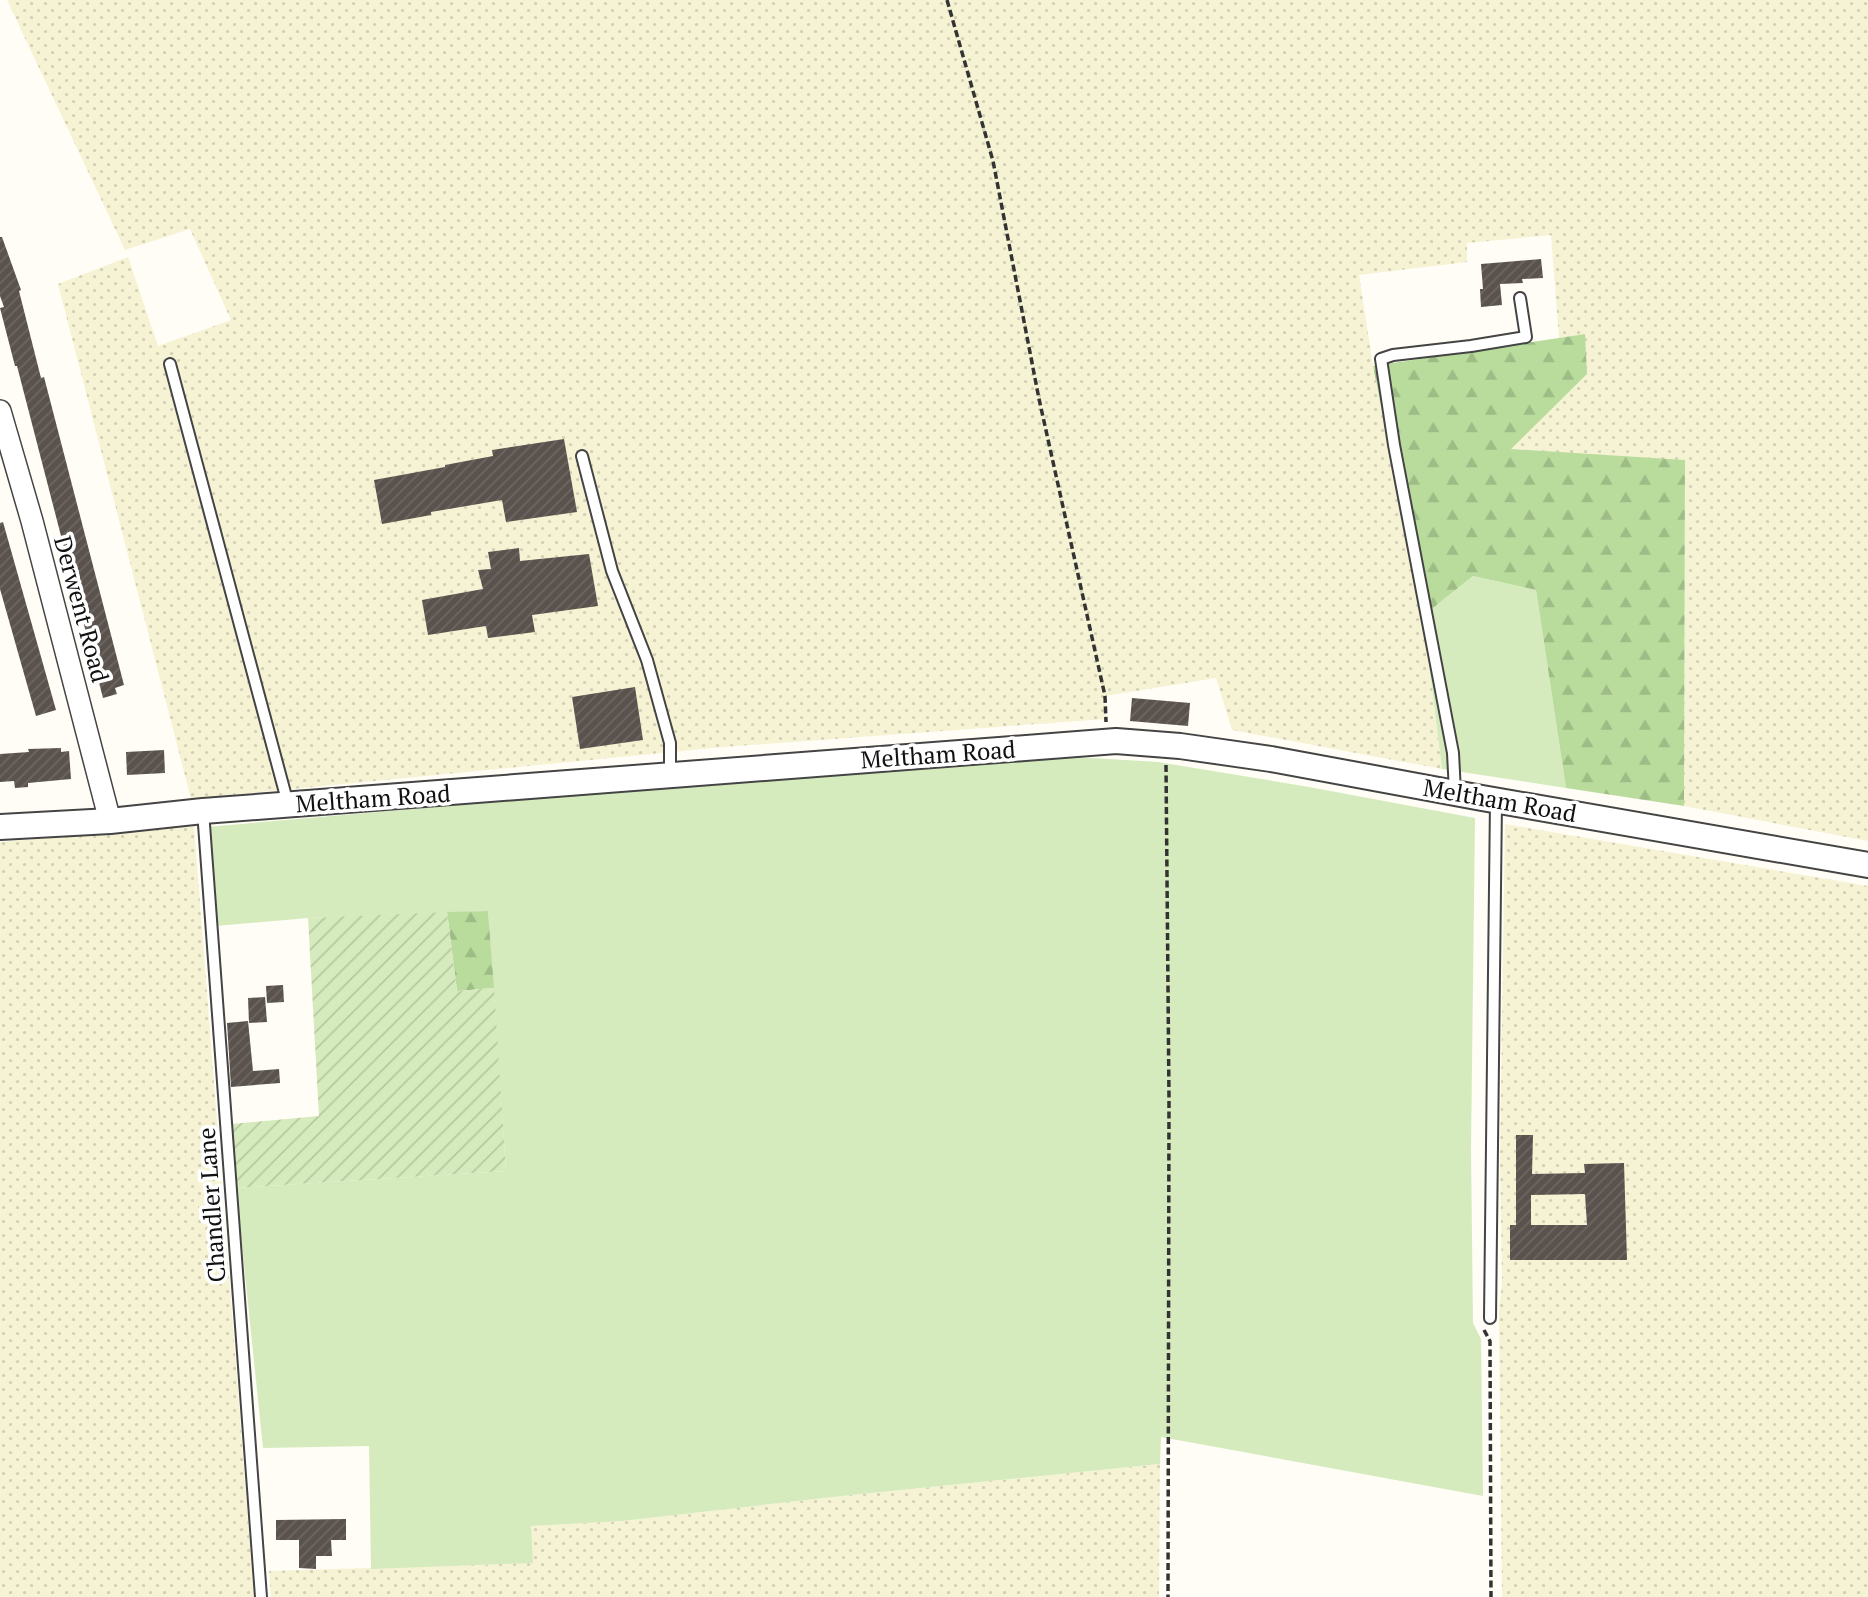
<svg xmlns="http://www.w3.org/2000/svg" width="1868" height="1597" font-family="'PT Serif',serif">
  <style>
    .farmland { fill: url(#farmland-dots) }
    .grass { fill: #d5ebbd }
    .forest { fill: url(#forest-firs) }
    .garden { fill: url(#garden-furrows) }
    .building { fill: url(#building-hatch); fill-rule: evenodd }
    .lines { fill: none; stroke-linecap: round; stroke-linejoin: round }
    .service-casing { stroke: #444; stroke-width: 14 }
    .minor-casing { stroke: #444; stroke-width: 24 }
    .tertiary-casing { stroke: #444; stroke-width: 28 }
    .path { stroke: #333; stroke-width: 3.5; stroke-dasharray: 7 3.5; stroke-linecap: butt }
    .service { stroke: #fff; stroke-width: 10 }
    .minor { stroke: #fff; stroke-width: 21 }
    .tertiary { stroke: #fff; stroke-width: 24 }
    .labels { text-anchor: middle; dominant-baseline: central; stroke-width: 7; stroke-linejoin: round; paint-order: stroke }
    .street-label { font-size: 24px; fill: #111; stroke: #fff }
  </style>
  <defs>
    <pattern id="farmland-dots" width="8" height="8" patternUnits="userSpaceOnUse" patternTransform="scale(1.75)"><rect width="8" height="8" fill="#f6f3d4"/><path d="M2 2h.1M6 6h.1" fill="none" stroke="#d2cfb5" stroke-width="1.8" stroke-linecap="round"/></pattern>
    <pattern id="forest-firs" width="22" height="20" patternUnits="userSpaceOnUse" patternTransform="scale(1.75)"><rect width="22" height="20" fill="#b9dc9c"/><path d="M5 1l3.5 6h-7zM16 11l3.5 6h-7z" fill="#9ebc85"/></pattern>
    <pattern id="garden-furrows" width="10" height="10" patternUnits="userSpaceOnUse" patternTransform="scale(1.75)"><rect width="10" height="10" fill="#d5ebbd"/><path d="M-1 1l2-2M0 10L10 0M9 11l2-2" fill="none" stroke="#b6c8a1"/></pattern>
    <pattern id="building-hatch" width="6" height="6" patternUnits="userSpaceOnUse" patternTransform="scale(1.75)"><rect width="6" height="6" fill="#5a524d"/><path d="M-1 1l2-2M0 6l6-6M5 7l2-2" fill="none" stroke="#6d6662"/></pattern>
  </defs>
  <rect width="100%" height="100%" fill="#fffdf5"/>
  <path class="farmland" d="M7,0H1868V841L1684,806L1685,461L1510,449L1585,334L1559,338L1551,235L1467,243V262L1359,275L1373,366L1423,616L1442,769L1232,730L1216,678L1105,696L1106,719L723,747L191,799L58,284L128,257L158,346L231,320L190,229L125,250Z
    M1505,824L1868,886V1597H1502L1499,1310L1502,1284L1500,1158Z
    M194,826L254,1597H0V842Z
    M1160,1464L1159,1597H271L269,1571L532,1563L530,1526L622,1521L851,1495Z"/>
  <path class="grass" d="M1473,576L1536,590L1566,788L1442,769L1423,616Z
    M1076,757L1158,762L1309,787L1475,818L1471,1149L1473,1323L1481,1339L1483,1496L1161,1437L1160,1464L851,1495L622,1521L531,1526L533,1563L371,1569L369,1446L263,1448L236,1188L506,1171L488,911L308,918L215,926L206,827L481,803Z"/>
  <path class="forest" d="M1585,334L1587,374L1511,449L1685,460L1684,806L1566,788L1536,590L1473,576L1423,616L1373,366Z
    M488,911L494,988L457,991L447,912Z"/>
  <path class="garden" d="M447,912L457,991L494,988L506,1171L236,1188L231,1124L319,1116L308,918Z"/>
  <path class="building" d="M0,237H2L21,290L19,291L41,378L44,377L124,685L115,688L117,694L103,698L17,366H15L0,308L4,307L0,296Z
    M1541,259L1543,278L1522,279L1523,283L1500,284L1502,305L1481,307L1480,289H1483L1481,264Z
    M564,439L577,512L506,522L502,500L431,512V515L382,524L374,480L445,467V465L493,456L492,450Z
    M3,522L56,710L36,716L0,589V523Z
    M519,548L520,561L589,554L598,606L532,615L535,632L488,638L486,626L428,635L422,600L483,589L478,570L491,569L488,552Z
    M635,687L643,740L580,749L572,697Z
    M1132,698L1190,703L1188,726L1130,721Z
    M61,748V752L69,751L71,779L28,783V787L15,788L14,781L0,782V754L29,752L28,749Z
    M164,750L165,773L127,775L126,752Z
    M283,985L284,1002L267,1003L266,986Z
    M265,997L267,1022L249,1023L248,998Z
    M248,1021L253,1071L279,1069L280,1083L231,1087L227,1023Z
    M1516,1135H1533L1532,1174L1585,1173L1584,1164L1624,1163L1627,1260H1510V1225H1516ZM1585,1194L1587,1225H1531V1195Z
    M346,1519V1540H331L332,1556H316V1569L299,1568V1540H276V1520Z"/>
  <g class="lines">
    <defs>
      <path id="service" d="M170,364L288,804
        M582,456L612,571L647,660L670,743V775
        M1455,792L1453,753L1394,445L1381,359L1393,355L1471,346L1526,337L1520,298
        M203,811L261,1597
        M1490,1318L1496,801"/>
      <path id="minor" d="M0,411L32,521L110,821"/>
      <path id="tertiary" d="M0,827L110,821L203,811L1116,741L1180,746L1271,759L1482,798L1868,865"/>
    </defs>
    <use href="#service" class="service-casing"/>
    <use href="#minor" class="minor-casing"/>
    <use href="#tertiary" class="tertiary-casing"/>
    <path class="path" d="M947,0L993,161L1039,399L1105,696L1106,722
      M1166,765L1169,1099L1168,1597
      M1484,1330L1490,1341L1491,1597"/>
    <use href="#service" class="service"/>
    <use href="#minor" class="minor"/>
    <use href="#tertiary" class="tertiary"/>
  </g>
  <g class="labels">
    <g class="street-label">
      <text transform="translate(82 609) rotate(75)">Derwent Road</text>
      <text transform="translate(938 754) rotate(-4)">Meltham Road</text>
      <text transform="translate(373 798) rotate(-4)">Meltham Road</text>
      <text transform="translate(1500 800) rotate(10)">Meltham Road</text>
      <text transform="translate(211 1205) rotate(-94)">Chandler Lane</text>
    </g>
  </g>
</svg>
